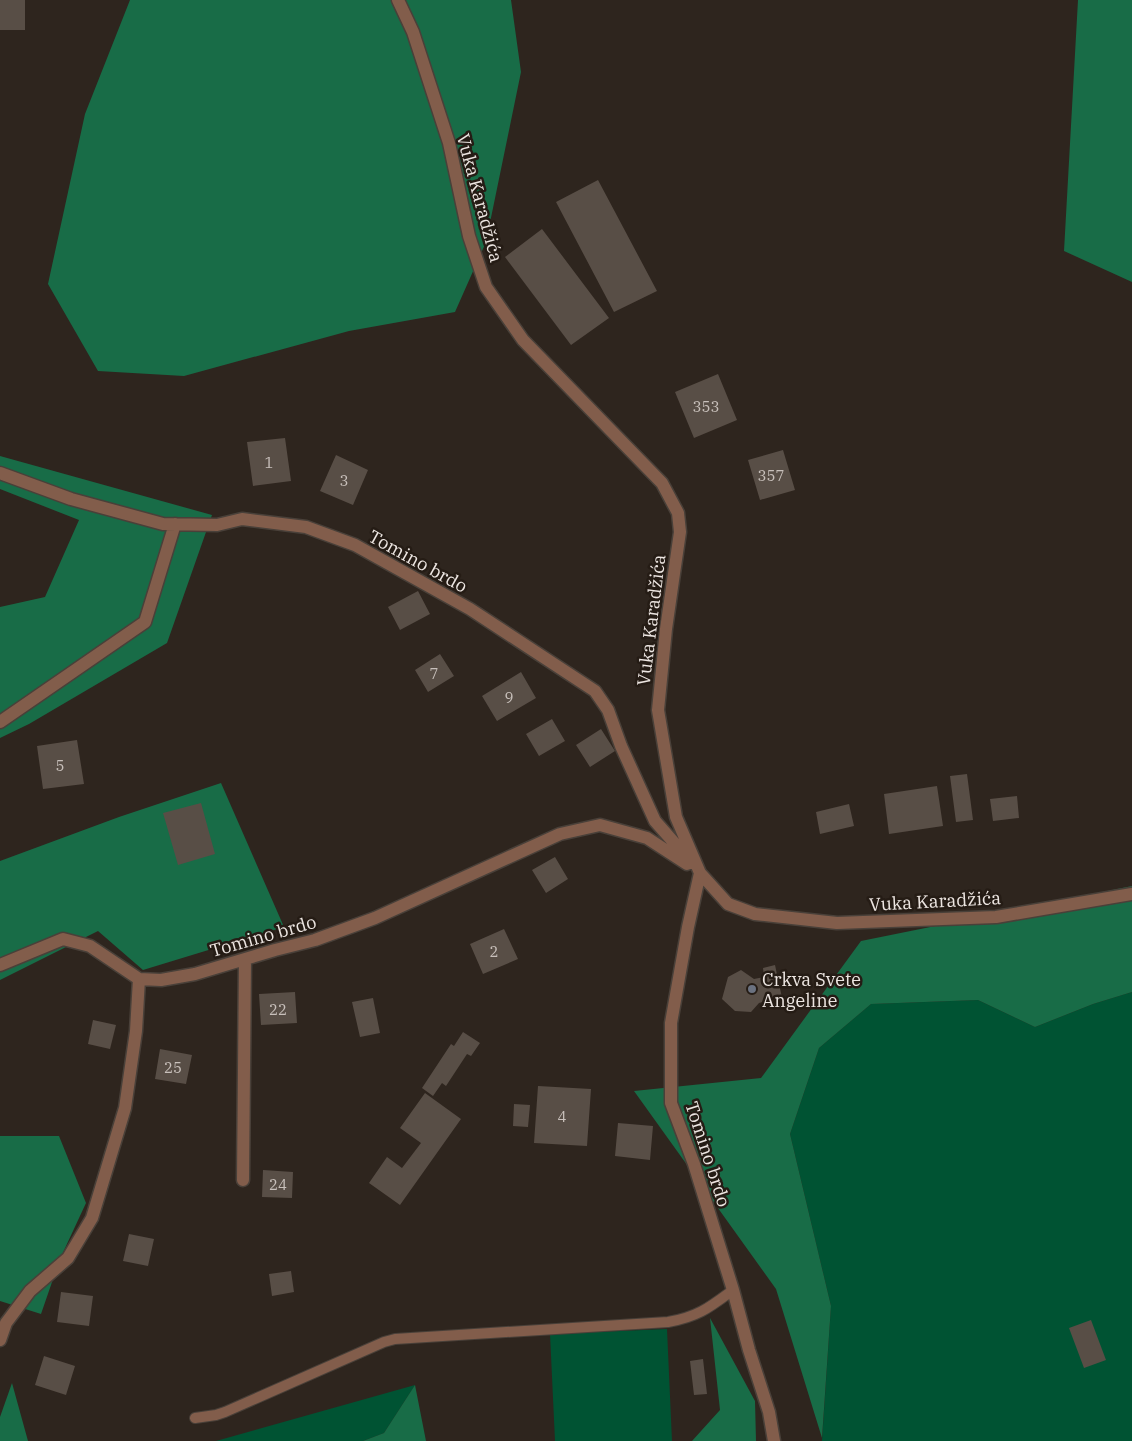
<svg xmlns="http://www.w3.org/2000/svg" width="1132" height="1441" font-family="'IBM Plex Serif',serif">
  <style>
    .green { fill: #005333 }
    .forest { fill: #186c47 }
    .building { fill: #584e46 }
    .lines { fill: none; stroke-linecap: round; stroke-linejoin: round }
    .lane-casing { stroke: #494039; stroke-width: 12 }
    .street-casing { stroke: #494039; stroke-width: 15 }
    .lane { stroke: #825d4b; stroke-width: 10 }
    .street { stroke: #825d4b; stroke-width: 12 }
    .worship-dot { fill: #6b7280; stroke: #251c15; stroke-width: 2 }
    .labels { text-anchor: middle; dominant-baseline: central; stroke-width: 5; stroke-linejoin: round; paint-order: stroke }
    .number-label { font-size: 15px; fill: #c8c0bb }
    .street-label { font-size: 18px; fill: #ede6e2; stroke: #251c15 }
    .poi-label { font-size: 18px; fill: #ede6e2; stroke: #251c15; text-anchor: start }
  </style>
  <rect width="100%" height="100%" fill="#2e251e"/>
  <path class="green" d="M1132,992V1441H822L831,1306L790,1134L819,1048L871,1004L978,1000L1035,1027L1093,1004Z
    M667,1329L672,1441H555L550,1334Z
    M415,1385L384,1433L363,1441H216Z"/>
  <path class="forest" d="M130,0H511L521,72L486,242L455,312L349,331L184,376L98,371L48,284L85,114Z
    M1078,0H1132V282L1064,251Z
    M0,456L212,515L167,643L29,724L0,738V607L45,597L79,520L0,489Z
    M221,783L284,927L143,970L98,931L0,980V861L119,817Z
    M1132,886V992L1093,1004L1035,1027L978,1000L871,1004L819,1048L790,1134L831,1306L822,1438L776,1289L634,1091L761,1078L861,941Z
    M0,1136H59L86,1203L60,1259L41,1314L0,1301Z
    M710,1318L755,1401L756,1441H692L720,1410Z
    M12,1383L28,1441H0V1417Z
    M415,1385L426,1441H363L384,1433Z"/>
  <path class="building" d="M0,0H25V30H0Z
    M598,180L657,291L614,312L556,202Z
    M542,229L609,318L571,345L505,257Z
    M718,374L737,420L694,438L675,392Z
    M285,438L291,481L253,486L247,442Z
    M783,450L795,490L760,500L748,460Z
    M336,455L368,470L353,505L320,491Z
    M418,591L430,614L400,630L388,607Z
    M440,654L454,676L428,692L415,670Z
    M521,672L536,698L497,721L482,696Z
    M552,719L565,741L539,756L526,734Z
    M601,729L615,751L590,767L576,745Z
    M77,740L84,784L43,789L37,746Z
    M967,774L973,820L956,822L950,776Z
    M937,786L943,826L889,834L884,794Z
    M1017,796L1019,818L993,821L990,799Z
    M201,803L215,854L178,865L163,813Z
    M849,804L854,826L820,834L816,812Z
    M555,857L568,879L546,893L532,870Z
    M504,929L518,959L483,974L470,944Z
    M775,965L784,1007L771,1009L769,1000L759,1003L751,1012L735,1011L722,999L728,977L741,970L754,979L764,977L763,968Z
    M295,992L297,1023L261,1025L259,994Z
    M373,998L380,1033L360,1037L352,1002Z
    M93,1020L116,1025L110,1049L88,1044Z
    M463,1032L480,1043L471,1056L467,1054L446,1086L442,1083L433,1096L422,1088L451,1044L454,1046Z
    M160,1049L192,1055L186,1084L155,1079Z
    M538,1086L591,1089L587,1146L534,1143Z
    M425,1093L461,1119L400,1205L369,1183L387,1157L402,1168L421,1143L400,1128Z
    M514,1104L530,1105L528,1127L513,1126Z
    M618,1123L653,1126L650,1160L615,1156Z
    M263,1170L293,1172L292,1198L262,1197Z
    M129,1234L154,1239L148,1266L123,1261Z
    M291,1271L294,1292L272,1296L269,1274Z
    M61,1292L93,1296L89,1326L57,1322Z
    M1091,1320L1106,1360L1084,1368L1069,1328Z
    M44,1356L75,1366L66,1395L35,1385Z
    M703,1359L707,1394L694,1395L690,1361Z"/>
  <g class="lines">
    <defs>
      <path id="lane" d="M195,1418L216,1415L225,1412L384,1342L395,1339L668,1322C698,1317 710,1307 733,1290"/>
      <path id="street" d="M398,0L413,32L449,143L469,236L486,287L523,340L662,483L678,513L680,532L666,629L658,710L676,817L700,873L728,904L755,914L837,923L996,917L1132,894
        M0,473L71,499L163,524L217,525L242,519L306,527L355,545L470,609L595,691L608,710L621,746L655,821L692,863
        M0,722L145,622L175,524
        M700,873L688,927L671,1023V1103L694,1164L733,1290L749,1350L769,1412L774,1441
        M0,965L63,939L90,946L139,979L161,980L195,974L275,950L315,940L375,918L560,834L600,825L647,838L687,864
        M243,1180L245,959
        M0,1340L6,1323L30,1291L68,1258L92,1218L125,1108L136,1031L139,979"/>
    </defs>
    <use href="#lane" class="lane-casing"/>
    <use href="#street" class="street-casing"/>
    <use href="#lane" class="lane"/>
    <use href="#street" class="street"/>
  </g>
  <circle class="worship-dot" cx="752" cy="989" r="5"/>
  <g class="labels">
    <g class="number-label">
      <text x="706" y="406">353</text>
      <text x="269" y="462">1</text>
      <text x="771" y="475">357</text>
      <text x="344" y="480">3</text>
      <text x="434" y="673">7</text>
      <text x="509" y="697">9</text>
      <text x="60" y="765">5</text>
      <text x="494" y="951">2</text>
      <text x="278" y="1009">22</text>
      <text x="173" y="1067">25</text>
      <text x="562" y="1116">4</text>
      <text x="278" y="1184">24</text>
    </g>
    <g class="street-label">
      <text transform="translate(480 198) rotate(75)">Vuka Karadžića</text>
      <text transform="translate(418 561) rotate(29)">Tomino brdo</text>
      <text transform="translate(651 620) rotate(-83)">Vuka Karadžića</text>
      <text transform="translate(935 901) rotate(-3)">Vuka Karadžića</text>
      <text transform="translate(263 936) rotate(-16)">Tomino brdo</text>
      <text transform="translate(708 1154) rotate(72)">Tomino brdo</text>
    </g>
    <g class="poi-label">
      <text x="762" y="979">Crkva Svete<tspan x="762" dy="21">Angeline</tspan></text>
    </g>
  </g>
</svg>
